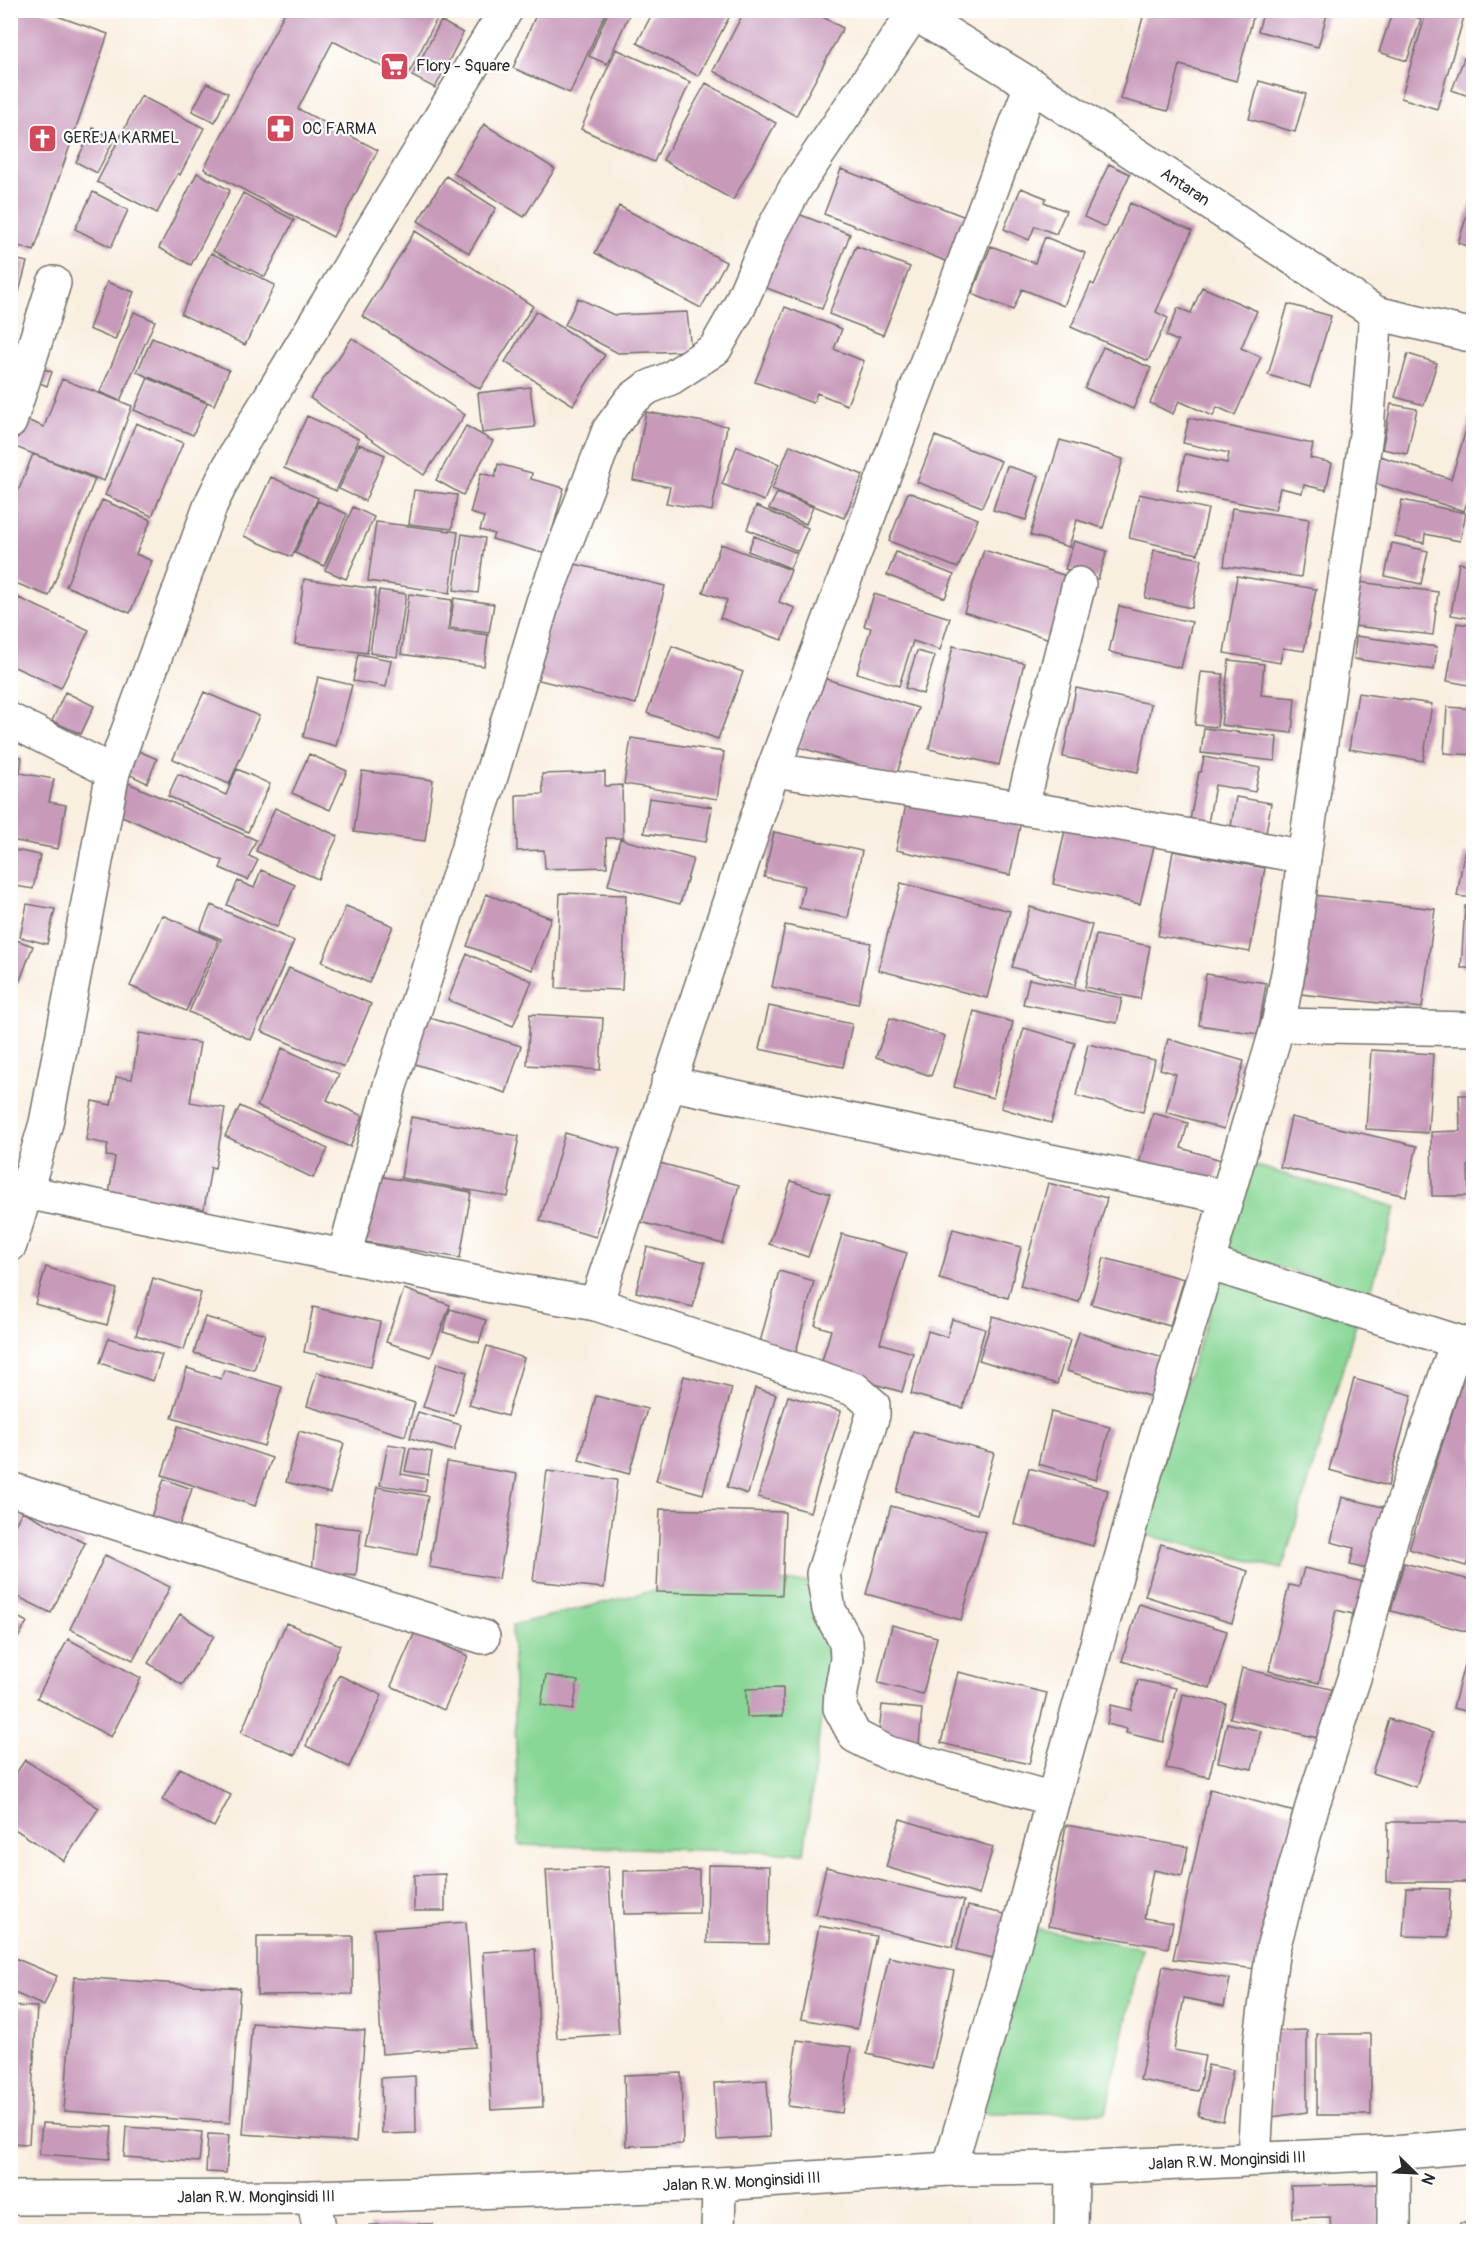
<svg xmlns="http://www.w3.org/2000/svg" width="1484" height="2242" font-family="Pangolin,sans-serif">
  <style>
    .green { fill: #89d796; stroke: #5a8160; stroke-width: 1.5 }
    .building { fill: #c89aba }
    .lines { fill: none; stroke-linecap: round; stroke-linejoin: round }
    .minor-casing { stroke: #73706a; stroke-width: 36 }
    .major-casing { stroke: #73706a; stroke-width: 36 }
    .minor { stroke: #fff; stroke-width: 33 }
    .major { stroke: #fff; stroke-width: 33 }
    .labels { text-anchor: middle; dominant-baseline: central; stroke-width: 4.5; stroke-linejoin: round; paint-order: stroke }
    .poi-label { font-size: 16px; fill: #2b2b2b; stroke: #fff; text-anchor: start }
    .street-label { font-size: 16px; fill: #2b2b2b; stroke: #fff }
  </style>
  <rect width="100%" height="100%" fill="#fff"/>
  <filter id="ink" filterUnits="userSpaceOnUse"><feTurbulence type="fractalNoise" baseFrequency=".0167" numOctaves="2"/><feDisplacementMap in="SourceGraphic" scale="12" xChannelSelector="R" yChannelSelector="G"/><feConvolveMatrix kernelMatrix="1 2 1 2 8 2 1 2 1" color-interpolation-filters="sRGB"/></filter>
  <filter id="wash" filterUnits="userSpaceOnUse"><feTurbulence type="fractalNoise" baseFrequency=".008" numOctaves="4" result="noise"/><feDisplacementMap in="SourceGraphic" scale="24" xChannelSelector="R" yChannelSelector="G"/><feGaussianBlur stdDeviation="1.35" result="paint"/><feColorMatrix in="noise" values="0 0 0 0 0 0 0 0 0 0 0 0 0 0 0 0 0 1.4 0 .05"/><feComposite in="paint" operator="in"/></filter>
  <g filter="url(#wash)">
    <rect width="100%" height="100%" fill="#f9efe0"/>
    <path class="green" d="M1250,1164L1396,1207L1370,1294L1224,1251Z
      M1220,1281L1357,1321L1282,1569L1139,1533L1172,1425Z
      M806,1581L829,1655L804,1853L519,1845L512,1625L664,1588Z
      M1029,1927L1142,1948L1106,2113H973Z"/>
    <g id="blocks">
      <path class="building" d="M10,10H40L108,34L34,251L10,243Z
        M286,10L441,11L406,79L333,41L298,109L378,150L333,237L204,169Z
        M538,10H607L570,93L513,68Z
        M609,10H631L607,64L589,56Z
        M654,10H733L698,76L637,43Z
        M745,10H810L843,28L796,116L713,71Z
        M1145,10H1255L1236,81L1180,65L1168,111L1120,99Z
        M1264,10L1328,11L1318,47L1258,31Z
        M1393,10L1421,19L1407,61L1379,52Z
        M1427,10H1466L1437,109L1401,98Z
        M441,21L463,33L435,88L412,76Z
        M616,49L690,82L654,162L581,129Z
        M1464,58L1474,62V98L1452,90Z
        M1259,81L1306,94L1295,132L1249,119Z
        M207,83L228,93L215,122L192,111Z
        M706,83L776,123L733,200L663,160Z
        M141,96L204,128L180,175L178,173L157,213L97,182Z
        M484,124L555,169L524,217L453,173Z
        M93,128L114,139L97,173L76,162Z
        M1109,164L1130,174L1105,227L1084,217Z
        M841,169L968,218L951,263L824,214Z
        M197,173L230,190L191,265L159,248Z
        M446,176L496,208L469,253L418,221Z
        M1021,188L1046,198L1044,202L1066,211L1056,234L1035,226L1029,240L1004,229Z
        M93,192L128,210L111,247L75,229Z
        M243,193L294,220L265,277L213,251Z
        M1473,196H1474V248L1458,243Z
        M1130,203L1192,231L1156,312L1168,318L1148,361L1071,327L1091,283L1094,285Z
        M619,206L726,262L701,308L595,253Z
        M793,212L850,234L822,309L764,287Z
        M415,231L533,306L480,389L362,316Z
        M1045,237L1085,253L1064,306L1022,289L1013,310L972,294L991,246L1035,263Z
        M856,246L910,267L883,335L829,314Z
        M211,253L275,285L245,345L181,314Z
        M10,258L27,262L15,307L10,306Z
        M107,282L134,292L115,340L89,329Z
        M1202,287L1257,311L1241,348L1261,357L1235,415L1217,407L1213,416L1179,401L1173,414L1150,403L1178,341L1166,336L1178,308L1191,313Z
        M578,298L614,315L687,312L691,351L618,353L565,325Z
        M1288,304L1331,316L1310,387L1268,375Z
        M785,307L842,329L834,349L864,361L847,405L817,393L813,403L755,382Z
        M536,311L605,355L573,405L505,362Z
        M134,312L155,321L120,401L100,392Z
        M152,338L229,370L214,405L137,372Z
        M352,338L465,415L424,475L310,398Z
        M1103,347L1151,368L1133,409L1085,388Z
        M1408,354L1437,363L1424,405L1395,397Z
        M32,364L52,372L47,386L28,378Z
        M148,378L207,403L193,435L134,410Z
        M62,379L132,406L104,481L10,445V432L17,416L44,427Z
        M530,387L535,427L482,433L478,393Z
        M1391,404L1417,409L1407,454L1382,449Z
        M1473,407L1474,481L1464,511L1371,482L1380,456L1451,479Z
        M646,412L727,426L712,511L666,503L670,487L633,480Z
        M307,416L359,439L336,491L284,468Z
        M1189,418L1313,444L1310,458L1332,463L1326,490L1304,485L1302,493L1280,488L1275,510L1177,490L1185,454L1227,463L1229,453L1183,443Z
        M136,423L183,443L152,516L105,495Z
        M466,426L493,441L463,495L436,480Z
        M935,436L1001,461L982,507L917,482Z
        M1060,440L1123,459L1103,528L1077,520L1069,547L1030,535Z
        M359,444L385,455L365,501L339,489Z
        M790,445L863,475L844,518L772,489Z
        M737,446L779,464L764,501L722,484Z
        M33,454L95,479L49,596L10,581V494L11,492L17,494Z
        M498,464L532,473L531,479L564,488L546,554L492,539L494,534L480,530L484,517L470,513L481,473L495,477Z
        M1007,466L1039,476L1026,520L993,510Z
        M271,477L318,498L292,557L244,536Z
        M414,490L457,495L452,529L409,524Z
        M908,492L978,519L958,568L889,541Z
        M777,493L813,507L806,524L769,509Z
        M1139,494L1208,509L1198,554L1129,538Z
        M102,500L151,520L136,554L152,561L130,613L66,586Z
        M1402,500L1466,513L1460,541L1425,534L1424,543L1395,537Z
        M318,501L347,514L324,566L295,553Z
        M756,506L808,528L798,551L747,529Z
        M353,507L374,517L346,579L325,570Z
        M1232,508L1309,519L1301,577L1224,566Z
        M376,522L458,532L450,593L368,581Z
        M462,534L485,538L478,593L454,590Z
        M754,536L797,553L790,568L748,551Z
        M1074,541L1107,551L1098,579L1065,569Z
        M1392,543L1428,551L1421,584L1385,576Z
        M721,544L791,570L779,602L795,608L782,640L720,618L727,600L703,592Z
        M984,550L1073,578L1053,640L964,612Z
        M1154,550L1202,559L1192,608L1145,598Z
        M896,552L954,575L945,598L887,575Z
        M563,561L665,586L636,704L535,679Z
        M1459,563L1474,565V619L1451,615Z
        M1237,576L1316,589L1304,651L1283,648L1280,663L1224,653Z
        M304,579L376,589L367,653L295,644Z
        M1359,582L1438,592L1433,635L1354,626Z
        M379,590L406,594L397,657L370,653Z
        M409,594L452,600L448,630L488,635L484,666L401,654Z
        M874,594L950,618L940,650L913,641L899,686L857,673L871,628L864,626Z
        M19,598L89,630L61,688L10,665V617Z
        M454,598L494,604L489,633L450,628Z
        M1119,606L1192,622L1181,668L1109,652Z
        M1457,623L1474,626V686L1447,681Z
        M1356,636L1437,647L1434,670L1354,659Z
        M672,646L743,672L718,739L647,713Z
        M953,646L1024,663L999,765L929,749Z
        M917,651L935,656L923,694L905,688Z
        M358,654L391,660L386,687L353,681Z
        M1229,660L1264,664L1261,695L1295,698L1292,733L1221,725Z
        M1201,672L1223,674L1217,727L1195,725Z
        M318,677L352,685L336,746L303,737Z
        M820,677L918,708L896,777L799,747Z
        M1076,688L1151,704L1138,772L1063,757Z
        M65,692L94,706L81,734L52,721Z
        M204,692L259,716L229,784L173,759Z
        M1358,693L1432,704L1423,761L1349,749Z
        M1447,707L1474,709V755L1444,753Z
        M1204,728L1277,737L1275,761L1201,753Z
        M631,738L724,752L717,799L624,784Z
        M134,749L157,759L147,783L124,772Z
        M309,754L347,771L330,810L292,793Z
        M10,755L22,757L20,773L54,779L49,802L66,805L58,849L10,840Z
        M1204,757L1260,768L1255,792L1215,785L1207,829L1189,825L1199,772H1201Z
        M237,769L270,784L248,832L168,796L178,774L226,795Z
        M362,771L433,780L425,841L354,832Z
        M605,772V786L622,785L623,838H606L607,867L545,869L544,850L517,851L516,795L543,794L542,774Z
        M126,782L256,840L249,856L258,860L248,880L220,868L223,861L113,812Z
        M908,796L1021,821L1010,875L896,850Z
        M1236,797L1271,803L1265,839L1230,833Z
        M649,798L712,807L706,842L644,833Z
        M275,808L338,836L318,879L256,851Z
        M1068,817L1156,838L1140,904L1053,884Z
        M774,832L862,851L848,918L799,908L804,886L764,877Z
        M620,839L693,859L680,904L608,885Z
        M10,849L40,855L33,889L10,885Z
        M1173,851L1265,868L1250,952L1158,936Z
        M1464,853L1474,855V898L1457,896Z
        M261,870L295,885L277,927L227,905L238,881L254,888Z
        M901,883L1010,911L987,998L878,970Z
        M560,893L626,895L622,990L556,988Z
        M486,894L551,918L532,970L467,946Z
        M1313,895L1435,909L1422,1008L1301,994Z
        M27,904L55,909L47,944L20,937Z
        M211,905L294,941L251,1040L189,1012L221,939L200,930Z
        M346,906L393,926L369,983L322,962Z
        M1465,906H1474V968H1461Z
        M1030,907L1092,925L1075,985L1012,967Z
        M162,915L218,940L186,1011L130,986Z
        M785,925L871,943L858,1004L772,987Z
        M1096,935L1150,946L1140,999L1085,987Z
        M10,938L33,946L19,983L10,980Z
        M467,954L532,981L513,1026L448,1000Z
        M289,968L371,1004L344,1067L261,1031Z
        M1206,974L1266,983L1258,1034L1199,1025Z
        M1029,979L1122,998L1117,1023L1023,1004Z
        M769,1006L852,1024L843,1067L759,1049Z
        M974,1011L1013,1022L993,1098L954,1087Z
        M530,1014L603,1018L600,1070L527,1065Z
        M427,1017L521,1046L506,1093L412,1063Z
        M890,1018L945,1036L931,1076L876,1057Z
        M1024,1028L1075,1043L1051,1123L1001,1108Z
        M139,1033L200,1043L190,1102L225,1108L215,1168L211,1167L204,1209L109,1194L115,1157L106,1156L108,1144L86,1140L92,1101L111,1105L116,1077L132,1079Z
        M1168,1039L1244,1061L1224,1129L1166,1112L1176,1074L1160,1069Z
        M1088,1044L1155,1060L1143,1112L1076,1096Z
        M282,1048L339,1074L327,1100L363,1116L350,1147L257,1106Z
        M1371,1050L1433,1054L1428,1133L1366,1129Z
        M1459,1095H1474V1166H1468L1469,1196H1432L1431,1132L1460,1131Z
        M240,1106L328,1149L313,1178L225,1136Z
        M1153,1113L1188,1123L1181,1148L1221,1160L1213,1188L1138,1167Z
        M411,1117L519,1136L508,1197L401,1178Z
        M1291,1117L1417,1146L1406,1196L1280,1167Z
        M565,1133L620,1149L596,1237L540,1221Z
        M653,1161L739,1185L723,1244L637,1221Z
        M10,1165L26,1172L10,1209Z
        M372,1175L471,1192L460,1258L360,1241Z
        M791,1181L830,1194L808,1257L769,1244Z
        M1048,1183L1107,1198L1079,1302L1020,1286Z
        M953,1229L1021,1247L1008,1298L939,1279Z
        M842,1234L907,1253L880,1343L913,1353L902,1392L820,1368L831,1330L815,1325Z
        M647,1247L705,1262L693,1307L636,1292Z
        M1104,1258L1184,1279L1170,1326L1091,1304Z
        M46,1267L117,1289L107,1325L35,1304Z
        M779,1271L814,1281L795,1356L759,1346Z
        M153,1278L201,1293L184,1350L136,1335Z
        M404,1289L450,1305L431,1357L386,1342Z
        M313,1307L380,1322L371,1367L304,1352Z
        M450,1309L486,1320L479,1343L443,1332Z
        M993,1316L1070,1340L1057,1384L979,1360Z
        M205,1317L265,1334L254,1370L194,1353Z
        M952,1319L985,1329L963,1408L911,1394L928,1331L947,1337Z
        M1079,1332L1166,1359L1155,1398L1067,1371Z
        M109,1338L162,1355L153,1381L100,1363Z
        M487,1346L524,1358L507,1416L469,1405Z
        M437,1363L467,1372L454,1416L423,1407Z
        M187,1368L221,1379L224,1370L282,1387L264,1446L172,1418Z
        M317,1372L415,1403L405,1436L307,1406Z
        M1465,1372L1474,1375V1544L1466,1566L1409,1549Z
        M684,1376L732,1388L703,1494L656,1481Z
        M1354,1379L1412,1395L1388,1486L1329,1470Z
        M755,1388L776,1394L748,1494L727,1487Z
        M596,1396L647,1409L629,1474L579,1460Z
        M788,1396L841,1411L810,1512L758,1497Z
        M418,1412L461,1425L454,1451L410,1438Z
        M1051,1412L1110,1427L1096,1480L1038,1464Z
        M178,1426L272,1458L255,1506L162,1475Z
        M299,1431L344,1443L330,1493L286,1482Z
        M913,1431L994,1453L977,1514L897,1492Z
        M388,1444L406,1447L401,1474L427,1479L425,1492L380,1485Z
        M410,1448L432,1452L428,1475L405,1471Z
        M447,1462L517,1474L499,1579L429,1567Z
        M1029,1468L1108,1490L1093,1546L1014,1524Z
        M547,1471L617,1480L604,1588L533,1581Z
        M164,1479L192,1489L178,1529L150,1520Z
        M377,1487L428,1496L417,1555L366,1546Z
        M1342,1497L1391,1509L1375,1571L1350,1565L1354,1548L1331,1542Z
        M891,1506L986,1532L961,1620L866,1594Z
        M660,1509L785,1512L782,1595L657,1592Z
        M22,1511L85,1543L51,1613L10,1593V1535Z
        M317,1525L361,1529L356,1576L312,1571Z
        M1161,1544L1248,1571L1232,1623L1145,1596Z
        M105,1555L170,1587L133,1660L70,1629Z
        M1404,1563L1474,1581V1713L1453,1708L1472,1633L1391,1611Z
        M1304,1568L1364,1582L1357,1615L1336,1610L1319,1683L1269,1671L1289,1585L1299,1587Z
        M1139,1604L1227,1631L1210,1688L1122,1661Z
        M10,1613L27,1622L10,1652Z
        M180,1614L214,1636L182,1685L148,1663Z
        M286,1623L340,1645L295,1755L241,1733Z
        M892,1625L937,1637L923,1694L878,1683Z
        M415,1632L468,1656L444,1710L391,1686Z
        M68,1639L141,1678L111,1737L37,1698Z
        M1242,1668L1335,1690L1323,1739L1230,1718Z
        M958,1672L1047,1693L1029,1764L941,1743Z
        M339,1675L382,1695L349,1767L306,1746Z
        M546,1675L578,1681L573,1710L541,1705Z
        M1138,1680L1176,1688L1163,1742L1126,1733L1127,1729L1107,1724L1111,1705L1131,1710Z
        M783,1688V1716L747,1717L746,1689Z
        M1183,1694L1226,1704L1209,1777L1166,1768Z
        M882,1705L922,1709L919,1745L878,1741Z
        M1389,1719L1433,1733L1416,1787L1372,1773Z
        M1227,1723L1261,1731L1252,1769L1218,1762Z
        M25,1760L99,1808L64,1861L10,1826V1782Z
        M180,1768L231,1795L214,1827L162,1800Z
        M1210,1789L1302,1814L1256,1969L1173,1959Z
        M900,1819L993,1847L979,1895L886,1867Z
        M1388,1822H1474V1882H1387Z
        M1066,1825L1188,1847L1182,1876L1153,1870L1144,1918L1173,1923L1168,1948L1048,1926Z
        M708,1865L770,1866L768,1944L707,1943Z
        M608,1867L619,2034L557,2038L546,1870Z
        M826,1867L964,1901L952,1947L815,1914Z
        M699,1870V1913L624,1914V1871Z
        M445,1874V1911H414V1875Z
        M1406,1888L1450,1889L1448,1937L1403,1936Z
        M968,1906L1014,1916L1003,1960L957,1950Z
        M466,1922L475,2047L382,2054L374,1929Z
        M819,1926L876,1936L857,2029L801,2019Z
        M1470,1927H1474V2051H1470Z
        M257,1936H353V1994L257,1995Z
        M535,1949L543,2107L491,2110L483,1952Z
        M10,1956L57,1976L44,2006L10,1991Z
        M889,1957L954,1971L932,2069L867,2054Z
        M1163,1966L1230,1979L1224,2006L1184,1998L1174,2050L1205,2056L1198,2091L1140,2080Z
        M74,1977L240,1988L230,2123L64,2111Z
        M10,2006L37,2007L29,2144L10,2143Z
        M252,2023L365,2031L356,2142L243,2134Z
        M1307,2030V2112L1272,2117L1274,2031Z
        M1317,2034H1371V2115H1317Z
        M797,2040L851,2047L842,2113L788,2106Z
        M1208,2065L1233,2070L1223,2121L1198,2116Z
        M681,2073L683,2144L626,2146L624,2075Z
        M415,2076L416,2133L382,2134L381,2078Z
        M767,2080L770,2137L717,2140L714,2083Z
        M42,2123L112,2127L109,2159L39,2154Z
        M126,2127L202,2132L199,2162L124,2157Z
        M208,2134L229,2135L226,2173L206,2172Z
        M1379,2184L1380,2232H1331L1330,2217L1292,2218L1291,2186Z
        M1460,2223H1474V2232H1460Z
        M433,2224L432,2232H370V2225Z
        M1321,2227V2232H1234V2229Z"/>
    </g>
  </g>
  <g filter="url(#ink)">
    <use href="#blocks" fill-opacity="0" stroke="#73706a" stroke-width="1.5"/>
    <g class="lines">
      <defs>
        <g id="minor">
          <path id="s1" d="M909,10L1031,85L1376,313L1474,336"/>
          <path d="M10,422L54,283"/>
          <path d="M10,720L113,772"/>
          <path d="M773,770C951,796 1128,823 1304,857"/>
          <path d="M1022,806L1079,584"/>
          <path d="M1278,1025L1474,1029"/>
          <path d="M668,1083L1227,1197"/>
          <path d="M26,1192L502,1288L596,1304L856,1390L873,1405V1415L823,1574L829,1610L846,1642L847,1659L841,1692L840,1708L855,1736L888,1753L1053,1799"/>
          <path d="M10,1245L46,1123L113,772L211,504L236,453L506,10"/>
          <path d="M344,1256L390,1086L490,780L543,602L609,430L631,400L647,388L671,378L715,349L739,307L771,233L796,187L914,13"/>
          <path d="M1208,1263L1474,1347"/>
          <path d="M596,1304L773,770L1031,85"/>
          <path d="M10,1489L210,1553L483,1637"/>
          <path d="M1394,2153V2232"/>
          <path d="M1254,2159L1261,2038L1273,1948L1312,1807L1354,1678L1389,1545L1457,1342"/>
          <path d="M949,2169L1007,1971L1053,1799L1143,1481L1278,1025L1293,947L1304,857L1367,428L1376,313"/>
          <path d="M313,2197L320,2232"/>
          <path d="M718,2232L719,2184"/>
          <path d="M1071,2232L1072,2168"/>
        </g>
        <g id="major">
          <path id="s2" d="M10,2198L313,2197L719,2184L949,2169L1072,2168L1394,2153L1474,2146"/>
        </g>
      </defs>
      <use href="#minor" class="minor-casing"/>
      <use href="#major" class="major-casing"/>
      <use href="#minor" class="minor"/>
      <use href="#major" class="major"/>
    </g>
  </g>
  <defs>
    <symbol id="supermarket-square" viewBox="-11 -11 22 22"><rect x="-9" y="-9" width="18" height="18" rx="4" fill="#d1495b" stroke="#fff"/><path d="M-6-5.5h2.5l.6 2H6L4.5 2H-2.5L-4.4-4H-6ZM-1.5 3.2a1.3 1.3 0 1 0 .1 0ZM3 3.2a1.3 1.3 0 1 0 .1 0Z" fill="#fff"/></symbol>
    <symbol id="pharmacy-square" viewBox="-11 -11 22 22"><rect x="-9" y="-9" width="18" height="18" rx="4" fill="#d1495b" stroke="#fff"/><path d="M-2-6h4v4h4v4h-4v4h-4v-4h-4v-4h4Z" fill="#fff"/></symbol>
    <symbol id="church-square" viewBox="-11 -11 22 22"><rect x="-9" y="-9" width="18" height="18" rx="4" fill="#d1495b" stroke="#fff"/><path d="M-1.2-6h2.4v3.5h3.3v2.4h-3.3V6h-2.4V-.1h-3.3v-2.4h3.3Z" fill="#fff"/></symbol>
  </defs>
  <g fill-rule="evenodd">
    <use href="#supermarket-square" x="378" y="50" width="33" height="33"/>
    <use href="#pharmacy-square" x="264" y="112" width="33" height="33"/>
    <use href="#church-square" x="26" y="122" width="33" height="33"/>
  </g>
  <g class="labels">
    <g class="poi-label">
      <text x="416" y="66">Flory - Square</text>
      <text x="302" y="129">OC FARMA</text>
      <text x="63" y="138">GEREJA KARMEL</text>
    </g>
    <g class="street-label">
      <text stroke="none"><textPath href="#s1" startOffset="328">Antaran</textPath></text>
      <text stroke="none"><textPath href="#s2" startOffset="1218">Jalan R.W. Monginsidi III</textPath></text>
      <text stroke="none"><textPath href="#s2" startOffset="732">Jalan R.W. Monginsidi III</textPath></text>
      <text stroke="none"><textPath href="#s2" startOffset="246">Jalan R.W. Monginsidi III</textPath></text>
    </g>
  </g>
  <rect width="1484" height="2242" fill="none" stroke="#fff" stroke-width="36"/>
  <g transform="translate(1415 2173) rotate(114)" stroke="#ffffff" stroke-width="4.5" paint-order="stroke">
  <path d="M0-4.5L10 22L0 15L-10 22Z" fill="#2b2b2b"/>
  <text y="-9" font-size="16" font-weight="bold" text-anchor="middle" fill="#2b2b2b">N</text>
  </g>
</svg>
